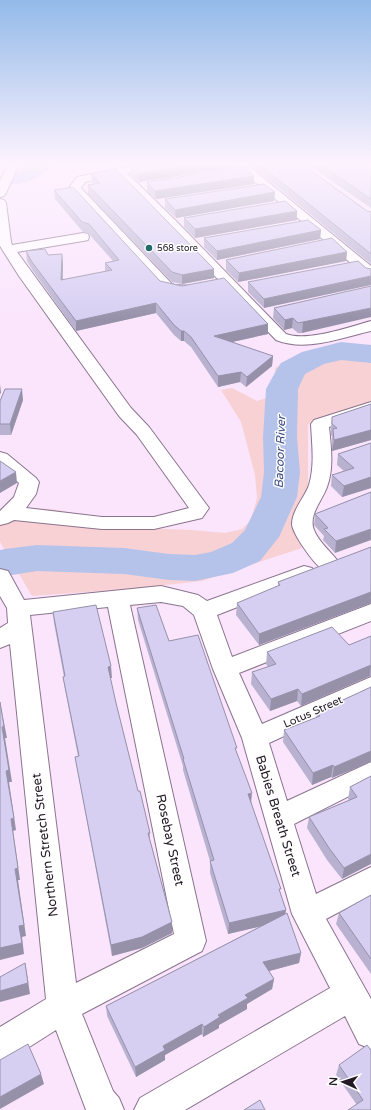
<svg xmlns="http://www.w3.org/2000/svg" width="371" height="1110" font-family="'Varela Round',sans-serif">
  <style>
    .green { fill: #f8d1d4 }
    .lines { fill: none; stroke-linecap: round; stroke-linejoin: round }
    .river { fill: #b5c3eb; fill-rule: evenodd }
    .street-casing { stroke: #8a738e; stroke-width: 2 }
    .street { fill: #fff; fill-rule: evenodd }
    .wall { fill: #b8b2d0 }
    .shaded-wall { fill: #9691a9 }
    .building { fill: #d6cff2; stroke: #9691a9 }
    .poi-dot { fill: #226d6c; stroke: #fff; stroke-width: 1.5 }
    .labels { text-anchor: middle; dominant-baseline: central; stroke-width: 3; stroke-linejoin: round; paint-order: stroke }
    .far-poi-label { font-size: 9px; fill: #221924; stroke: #fff; text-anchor: start }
    .street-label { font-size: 11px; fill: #221924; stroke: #fff }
    .water-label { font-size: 12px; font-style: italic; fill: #3f4f83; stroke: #fff }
    .near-street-label { font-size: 13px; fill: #221924; stroke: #fff }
  </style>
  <rect width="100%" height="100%" fill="#fae5fd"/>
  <path class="green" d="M348,346L371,349V402L308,424V490L296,528L302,548L202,581L129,589L32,596L0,542V525L24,508L52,509L74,513L95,526L192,530L225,533L242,529L251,520L257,498L255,475L241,422L221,390L232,388L257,401L275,395V368C300,354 320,350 348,346Z"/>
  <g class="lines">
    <path class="river" d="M28,164H52C43,178 23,187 6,183L3,178L6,173L22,170Z
      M341,342L371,345V363L341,360L324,364L305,374L298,389L297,437L300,472L297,497L279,537L260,561L233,573L195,581L169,580L124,574L37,571L0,577V550L5,549L37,545L124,548L169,554L195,555L211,552L232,543L245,530L261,497L264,472L263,437L266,389L277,369L281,363L302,352Z"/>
    <defs>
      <path id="street" d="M8,164H19L6,193L4,196L0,197V181Z
        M140,164H169L164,167L127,173L176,221L286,334C308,342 349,327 371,321V331C340,338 306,352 276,340L168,227L116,175L85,182L81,188L171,283L174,285L192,286L194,289L192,292C182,295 170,295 161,289L69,188L77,177Z
        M234,164H246L371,266V277L366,276Z
        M0,199L4,200L6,203L11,242L12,245L83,233L88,234L89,237L88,240L83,241L17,252L131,408L149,427L206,504L209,508L202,518L154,529H102L14,520L8,523L0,525V511L14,497L19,483L0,467V452L7,454L36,478L39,482L36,494L26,508L102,517H154L189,508L137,435L119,416L19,276L0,246Z
        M371,402V413L329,427C331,447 334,468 327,487C322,501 308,515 314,530C319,543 332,552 340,564L337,569C332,570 327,572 322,569C314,564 292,533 292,524C292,510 305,497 309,485C315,465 312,445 311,424L314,420Z
        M304,566L312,568L315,573L312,578L217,615L232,657L371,604V621L239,673L262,724L371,677V696L269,743L287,801L371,762V785L294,824L316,894L371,867V895L326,919L371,999V1049L359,1044L345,1016L185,1110H134L140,1098L330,988L292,914L242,738L213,669L194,615L183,606L161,602L130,605L206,941L202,951L82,1014L113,1091L119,1098L124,1110H86L56,1030L12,1058L0,1063V1027L46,999L10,644L0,648V628L8,623L7,608L0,596V569L8,571L24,600L161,586L198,595L207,601ZM108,607L174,934L76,983L30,615Z"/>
    </defs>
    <use href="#street" class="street-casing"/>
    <use href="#street" class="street"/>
  </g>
  <path class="wall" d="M249,164H302L367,211L371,212V264Z
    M307,164H363L367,168L371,169V208Z
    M131,167H234L139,182L131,175Z
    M91,174L214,278L182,284L172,282L88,194V185L94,184L92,182Z
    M147,182L254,184L156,199L147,191Z
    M54,190L160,281L268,334L232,342L273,356L272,366L246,387L240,382L218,387L191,347L184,341H181L174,335L156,313L76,331L33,271L27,261L26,251L48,255L63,263V280L105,272V263L113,261L89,234L83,232L55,199Z
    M275,192L274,201L176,218L165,208V199Z
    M184,218L297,220L195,238L184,227Z
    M321,230L320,239L217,260L204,247V238Z
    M347,252L346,261L238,282L226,270V260Z
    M366,268L264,308L248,292V282Z
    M371,286L302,333H298L292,328L284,330L273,318L274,308Z
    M23,400L11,435H0V401Z
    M371,404V440L332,451V436L331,435V428L332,417Z
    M371,443V488L342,497L331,486L332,475L344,471L337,465L338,454Z
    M371,492L335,553L323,540L324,536L314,525L315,514Z
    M371,547V603L259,645L236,615L237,603L278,586V582Z
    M137,608L169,641L237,753L251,802L286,910L285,914L301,953L299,963L269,971L274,979L272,989L247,1004V1009L219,1025V1028L203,1037L202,1034L165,1055V1060L136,1077L107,1016L106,1006L261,926L228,934L210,873V861L183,770V766L138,620Z
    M53,612L112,678H110L116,703L138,791L150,833V840L172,922V933L142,948L112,956L77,768L75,757L78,756L65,689L63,677H64L54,623Z
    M371,636V676H370L301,706L297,701L270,711L251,684L252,672L268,667L266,664L267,652L349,645Z
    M371,687L332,778L331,777L312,785L283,742L284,730L316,718L317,712Z
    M371,776L342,879L327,860L307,828L309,817L349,800L348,799L350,787Z
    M371,895V974L336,924L339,913Z
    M339,1065L371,1110L357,1105L336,1075Z"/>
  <path class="shaded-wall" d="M199,164H234V167L139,182L138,174Z
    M254,176V184L156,199L155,191Z
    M275,192L274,201L176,218L175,210Z
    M297,211V220L195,238V229Z
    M321,230L320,239L217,260V251Z
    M347,252L346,261L238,282L239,273Z
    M62,254L63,263L62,290L61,280Z
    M214,269V278L182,284V275Z
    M371,276V285L264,308V299Z
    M156,303V313L76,331V321Z
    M371,308V317L302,333L303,322Z
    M293,318L292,328L284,330L285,320Z
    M268,324V334L214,346V336Z
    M181,331H184V341H181Z
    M273,356L272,366L246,387L247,377Z
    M241,372L240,382L218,387V376Z
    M0,384L1,393L0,394Z
    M22,389L23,400L11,435L10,424Z
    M371,430V440L332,451L334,440Z
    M16,472L17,483L0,493V481Z
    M371,477V488L342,497L344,486Z
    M371,529V540L335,553L336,541Z
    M371,592V603L259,645V634Z
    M371,665L370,676L301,706L302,694Z
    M111,666L112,678H109L108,667Z
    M298,689L297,701L270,711L271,699Z
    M0,702L7,738H5L12,782H9L16,830L13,831L20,880H18L26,936L22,937L24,954L0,960V948L19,926L15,869Z
    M371,751V762L332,778L334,767Z
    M333,765L331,777L312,785L313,773Z
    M252,793L251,804L248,794Z
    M371,854V864L342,879L344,868Z
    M286,910L284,921L228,934L229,923Z
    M172,922V933L142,948L112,956L111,945Z
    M301,953L299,963L262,973L263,962Z
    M25,963L27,974L30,994L0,1002V991Z
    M274,979L272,989L247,1004V1009L219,1025V1028L203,1037L204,1027L245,995Z
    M202,1024V1034L165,1055V1060L136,1077L135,1067L163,1046Z
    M41,1074L44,1084L0,1109V1097Z"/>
  <path class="building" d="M149,164H199L138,174L131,167Z
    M259,164H302L367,211L371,212V254Z
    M320,164H363L367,168L371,169V199Z
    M244,167L254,176L155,191L147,182Z
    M116,169L214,269L182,275L172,272L88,185L100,183L91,174Z
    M264,184L275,192L175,210L165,199Z
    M73,187L160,281L182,286L224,278L268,324L214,336L273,356L247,377L241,372L218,376L191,337L184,331H181L174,325L156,303L76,321L32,262L26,251L45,249L48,255L62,254L61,280L112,270L105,263L119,260L89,224L82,222L54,190Z
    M285,201L297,211L195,229L184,218Z
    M308,220L321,230L217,251L204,238Z
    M332,238L347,252L239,273L226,260Z
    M358,261L366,268L371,269V276L264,299L248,282Z
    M371,286V308L303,322L298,323L293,318L285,320L274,308Z
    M5,389H22L10,424H0V401Z
    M371,404V430L334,440L333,429L337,428L332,424V417Z
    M371,443V477L344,486L332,475L354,468L338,454Z
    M0,461L16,472L0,481Z
    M371,492V529L336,541L324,529L328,528L315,514Z
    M371,547V592L259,634L237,603L280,585L278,582Z
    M96,605L111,666L108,667L116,703L138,791H140L150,833H148L172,922L142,937L111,945L75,757L79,756L63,677L65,676L53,612Z
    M156,605L169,641L198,635L237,748H235L252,793L248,794L281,889H279L286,910L229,923L210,861L214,860L183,759H184L137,608Z
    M332,627L349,645L371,636V665L302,694L298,689L271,699L252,672L276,664L267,652Z
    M371,687V751L334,767L333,765L313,773L284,730L320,716L317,712Z
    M0,702L4,726L2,727L9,770L6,771L14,818L11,819L18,868L15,869L24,925L19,926L22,943L0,948Z
    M371,776V854L344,868L329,848L309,817L357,797L350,787Z
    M371,895V959L339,913Z
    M287,913L301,953L263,962L274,979L245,995L248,998L218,1015L220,1017L204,1027L202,1024L163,1046L165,1050L135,1067L106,1006Z
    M25,963L28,983L0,991V977Z
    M28,1044L41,1074L0,1097V1060Z
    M367,1045L371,1050V1110H348L363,1100L339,1065Z
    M260,1100L265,1110H244Z"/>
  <linearGradient id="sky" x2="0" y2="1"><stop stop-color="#93bae9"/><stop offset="0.51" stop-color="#fdf3fe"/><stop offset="1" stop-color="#fdf3fe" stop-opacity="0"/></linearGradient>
  <rect width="371" height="320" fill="url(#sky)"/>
  <circle class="poi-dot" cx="149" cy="248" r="4"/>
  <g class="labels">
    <g class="far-poi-label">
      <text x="157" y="248">568 store</text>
    </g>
    <g class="street-label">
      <text transform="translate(313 712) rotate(-24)">Lotus Street</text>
    </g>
    <g class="water-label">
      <text transform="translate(280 452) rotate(-88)">Bacoor River</text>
    </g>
    <g class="near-street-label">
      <text transform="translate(278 816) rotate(73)">Babies Breath Street</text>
      <text transform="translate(170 840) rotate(78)">Rosebay Street</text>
      <text transform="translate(45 845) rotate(-97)">Northern Stretch Street</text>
    </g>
  </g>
  <g transform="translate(343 1082) rotate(273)" stroke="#ffffff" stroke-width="3" paint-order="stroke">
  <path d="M0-3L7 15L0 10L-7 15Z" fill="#221924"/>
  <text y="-6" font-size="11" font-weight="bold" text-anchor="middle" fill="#221924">N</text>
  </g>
</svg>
